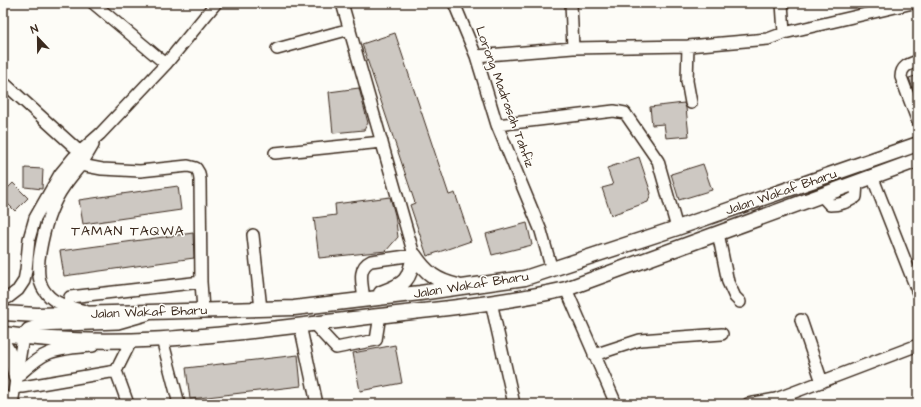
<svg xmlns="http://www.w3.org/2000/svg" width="921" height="407" font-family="'Architects Daughter',sans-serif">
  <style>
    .building { fill: #cdc8c2; stroke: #3b2a1e }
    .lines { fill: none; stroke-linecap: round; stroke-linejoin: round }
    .minor-casing { stroke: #3b2a1e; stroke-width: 14 }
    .major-casing { stroke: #3b2a1e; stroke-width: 17 }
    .minor { stroke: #fdfcf7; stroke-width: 11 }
    .major { stroke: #fdfcf7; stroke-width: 14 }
    .labels { text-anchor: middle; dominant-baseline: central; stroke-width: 3; stroke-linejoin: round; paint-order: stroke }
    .street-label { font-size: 13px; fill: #3b2a1e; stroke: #fdfcf7 }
    .neighbourhood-label { font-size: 14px; letter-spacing: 1px; fill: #3b2a1e; stroke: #fdfcf7 }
  </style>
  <rect width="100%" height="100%" fill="#fdfcf7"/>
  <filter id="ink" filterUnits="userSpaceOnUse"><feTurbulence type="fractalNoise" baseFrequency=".025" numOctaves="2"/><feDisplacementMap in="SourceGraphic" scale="8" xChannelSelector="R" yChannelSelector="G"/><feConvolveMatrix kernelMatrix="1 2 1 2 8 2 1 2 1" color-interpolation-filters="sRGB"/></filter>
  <g filter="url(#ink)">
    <path class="building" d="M395,33L449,195L455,193L471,241L427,256L410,205L415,203L362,44Z
      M918,75V102L909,78Z
      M359,88L368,123L364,130L333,133L329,92Z
      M684,103L686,108L689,136L666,138L664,124L652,125L650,107Z
      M639,157L651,193L648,202L611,215L602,188L613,185L607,168Z
      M703,164L712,190L679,200L671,174Z
      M25,168L43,169L42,189L25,187Z
      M13,183L28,198L15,211L3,199V193Z
      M178,186L181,210L83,224L79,200Z
      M390,197L395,215L398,237L386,251L319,258L314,218L336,215L335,204Z
      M527,223L532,245L492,255L486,234Z
      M193,233L194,258L64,276L60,251Z
      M395,345L402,383L360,391L353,353Z
      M298,355L301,386L190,399L186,368Z"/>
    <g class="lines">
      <defs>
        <path id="minor" d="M93,3L166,64
          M342,3L414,255L371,261C356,268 363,286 364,300
          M454,3L476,56L497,125L541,231L552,270
          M571,3L573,48
          M782,3L784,33
          M688,46L687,81L691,103
          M277,49L350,29
          M476,56L573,48L688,46L768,39L784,33L913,3
          M918,61C909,64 901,66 901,77L918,122
          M3,82L80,152
          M497,125L614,111L625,113L658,161L677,228
          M275,153L382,142
          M81,165L102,169L140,171L188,166L196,168L199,173L200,180L201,282L203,310
          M872,176L918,293
          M821,195L830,205C840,205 848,202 856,197L857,182
          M718,233L728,282L735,297L740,302
          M253,235L261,309
          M566,289L616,404
          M70,297L201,282
          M3,300L9,297L18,290L24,281L26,270L29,239L35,218L60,174L74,157L100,134L166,64L216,3
          M491,302L514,404
          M85,311C72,307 56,305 47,294C38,284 38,272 39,259C42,238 47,217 57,198C63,186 72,176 80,166C85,159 89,152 93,145
          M801,320L822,382
          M313,323L336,348L376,340L380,315
          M300,325L317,404
          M162,339L179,404
          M594,355L640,340L722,334
          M116,371L128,404
          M16,378C26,369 36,358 49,353C63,348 78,347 93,346
          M15,386L23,387L116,371L131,341
          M3,397L13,399
          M12,404L23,337L28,329L37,326L118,323L146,315
          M748,404L776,399L918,345"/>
        <path id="major" d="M414,255C426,273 436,281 458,286
          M381,293C406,284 409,281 414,255
          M3,313L37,315L294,308L420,293L525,278L677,228L918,144
          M3,334C119,351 237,333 353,319C424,310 496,305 566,289L918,160
          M3,343C11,354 13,365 16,378"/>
      </defs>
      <use href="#minor" class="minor-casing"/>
      <use href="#major" class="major-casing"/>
      <use href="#minor" class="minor"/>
      <use href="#major" class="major"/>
    </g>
  </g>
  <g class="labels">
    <g class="street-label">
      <text transform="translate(505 97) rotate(70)">Lorong Madrasah Tahfiz</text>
      <text transform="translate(781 192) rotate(-19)">Jalan Wakaf Bharu</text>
      <text transform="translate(471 285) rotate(-9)">Jalan Wakaf Bharu</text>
      <text transform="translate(149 312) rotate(-2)">Jalan Wakaf Bharu</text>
    </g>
    <g class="neighbourhood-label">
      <text x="128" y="231">TAMAN TAQWA</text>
    </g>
  </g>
  <rect width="921" height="407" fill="none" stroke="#fdfcf7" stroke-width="16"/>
  <rect x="8" y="8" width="905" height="391" fill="none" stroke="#3b2a1e" stroke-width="1.5" filter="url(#ink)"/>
  <g transform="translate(38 38) rotate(338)" stroke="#fdfcf7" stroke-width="3" paint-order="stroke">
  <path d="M0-3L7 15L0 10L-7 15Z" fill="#3b2a1e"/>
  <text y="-6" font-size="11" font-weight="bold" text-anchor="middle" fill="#3b2a1e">N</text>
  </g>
</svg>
